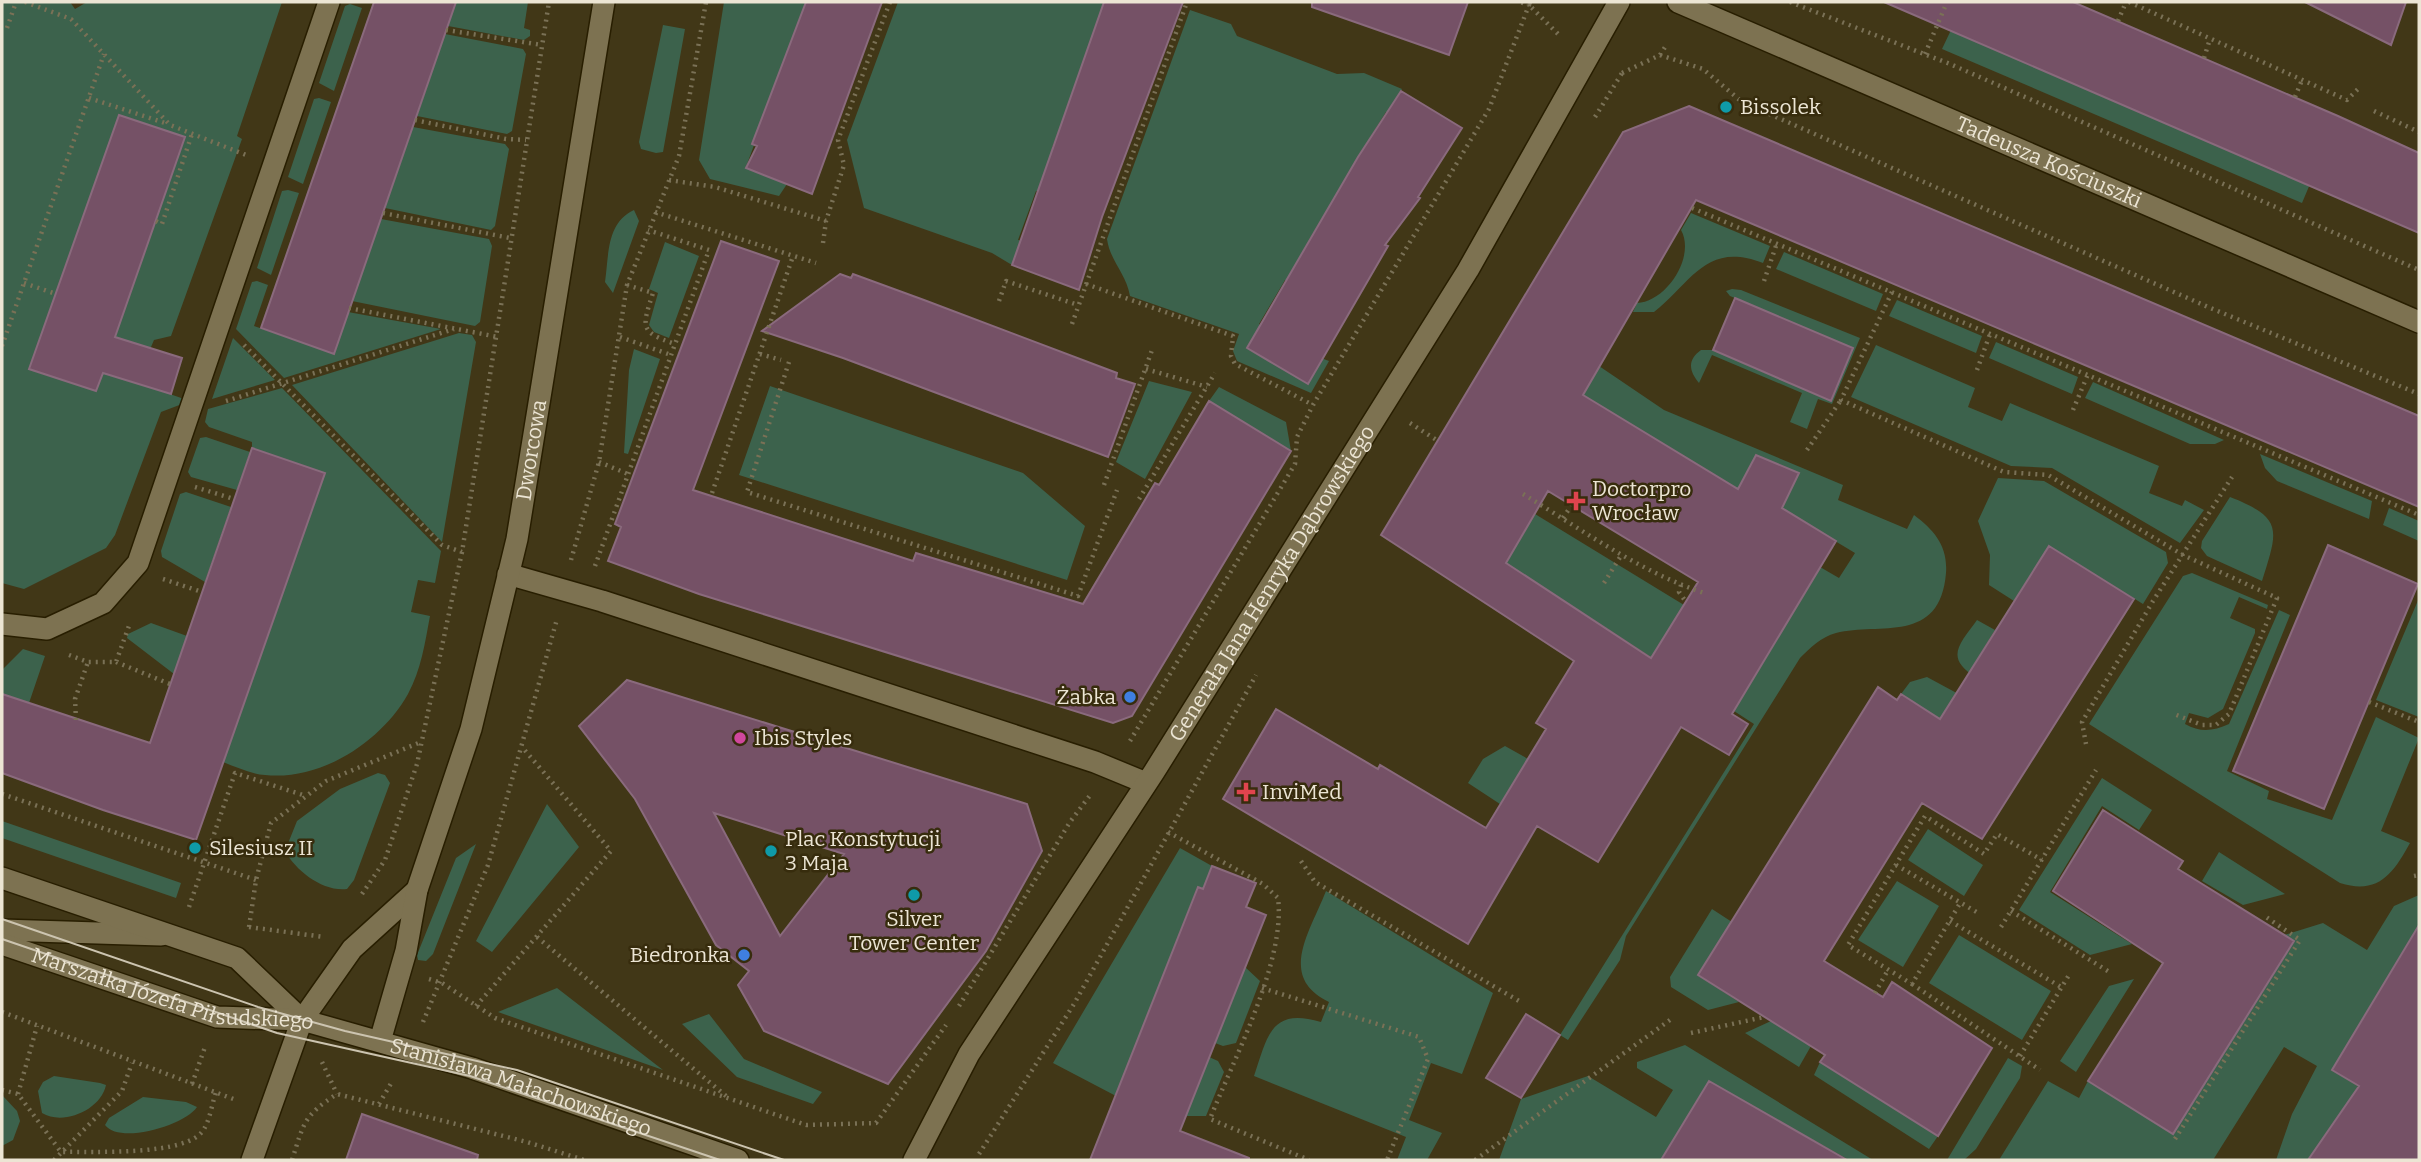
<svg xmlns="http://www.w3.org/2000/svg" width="2421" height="1162" font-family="Bitter,serif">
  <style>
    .green { fill: #3c624c }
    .building { fill: #755166; stroke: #8a6a7d; stroke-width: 2; fill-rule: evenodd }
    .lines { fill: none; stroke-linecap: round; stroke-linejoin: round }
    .lane-casing { stroke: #281e00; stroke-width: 24 }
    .street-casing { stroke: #281e00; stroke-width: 24 }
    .secondary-casing { stroke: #281e00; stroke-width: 24 }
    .path { stroke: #7a7156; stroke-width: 4.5; stroke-dasharray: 2 5; stroke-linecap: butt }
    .lane { stroke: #7d7251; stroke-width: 21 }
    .street { stroke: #7d7251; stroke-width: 21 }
    .secondary { stroke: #7d7251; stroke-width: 21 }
    .tram { stroke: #ccc4b0; stroke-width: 2 }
    .culture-dot { fill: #0f9aa8; stroke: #372c0d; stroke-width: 2.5 }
    .health-dot { fill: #e0444e; stroke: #372c0d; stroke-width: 2.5 }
    .shop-dot { fill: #3f7fe0; stroke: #372c0d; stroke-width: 2.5 }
    .hotel-dot { fill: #d1479c; stroke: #372c0d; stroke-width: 2.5 }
    .labels { text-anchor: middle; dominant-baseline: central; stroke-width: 5; stroke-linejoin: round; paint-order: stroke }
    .poi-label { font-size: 21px; fill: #ece5d4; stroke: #372c0d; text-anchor: start }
    .street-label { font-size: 21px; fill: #ece5d4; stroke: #372c0d }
  </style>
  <rect width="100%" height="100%" fill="#413717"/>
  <path class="green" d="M2,2H70L75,9L87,2H282L237,136L242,139L171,336L154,340L136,382L184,399L182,404L161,412L115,535L106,548L24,589L2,583Z
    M456,2H528L524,28L530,30V36L524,40L448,26Z
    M724,2H811L806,3L746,167L787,184L779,196L710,179L699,160Z
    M898,2H1109L1106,10L1102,8L1085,56L1088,58L1052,148L1056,150L1040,192L1036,191L1018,240L1023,241L1012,265L992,253L864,208L847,140Z
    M350,4L362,8L334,91L319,83L345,6Z
    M1190,10L1231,24L1237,36L1337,74L1364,73L1402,89L1389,114L1386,112L1358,157L1338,198L1335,197L1309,240L1312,243L1289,282L1285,280L1259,324L1262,327L1247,348L1308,384L1321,358L1329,361L1311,393L1237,361L1233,351L1239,334L1130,296C1126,273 1110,261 1107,239Z
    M663,25L685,29L663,152L656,153L641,149L639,142Z
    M1951,30L2310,184L2302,203L1942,49Z
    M445,34L523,49L526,54L512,131L507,134L417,116Z
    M319,98L331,102L303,184L288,177L314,99Z
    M413,127L505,144L509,149L495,226L491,230L385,208Z
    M288,190L299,193L271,275L257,268L282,191Z
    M634,210L639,221L613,293L605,282C609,255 606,223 634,210Z
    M1691,213L1770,246L1763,263C1706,241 1692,282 1654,312H1633L1637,303C1666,302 1696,257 1681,230Z
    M381,219L489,239L492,246L480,322L475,326L352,301Z
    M665,242L699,256L669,338L654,332L649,325L658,293L649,289Z
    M1784,252L1883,294L1876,311L1776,269Z
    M257,281L268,285L254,326L333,353L348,312L441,329L284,378L236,329L252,282Z
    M1732,289L1741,290L1860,338L1832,404L1818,399L1807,429L1790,422L1802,393L1712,355L1699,383C1689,371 1687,360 1701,350H1713L1830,401L1853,348L1730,296L1726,291Z
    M1897,300L1982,336L1976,353L1889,316Z
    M459,333L472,335L476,342L442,542L292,385Z
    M233,338L275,380L212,399Z
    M1996,342L2078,377L2072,394L1989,358Z
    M1876,345L1975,388L1968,407L2002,421L2010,403L2159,466L2149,493L2182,506L2185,500L2204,510L2180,543L2052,468L2011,466L1851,397Z
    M634,349L660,359L628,454L624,453L629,370Z
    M1599,366L1664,410L1843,485L1838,500L1907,529L1914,515C1934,530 1948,546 1946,573C1940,645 1880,622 1836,633C1821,637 1810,648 1800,658L1626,936L1620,960L1568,1040L1560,1035L1754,724L1506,563L1535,514L1684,605L1669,628L1699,630L1760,668L1820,567L1839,578L1855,553L1815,529L1811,534L1583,396Z
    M1149,381L1192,392L1145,479L1116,462Z
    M2093,382L2224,440L2215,444H2190L2085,398Z
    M770,386L1023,473L1085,526L1067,580L739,475Z
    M1219,387L1286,422L1291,451L1209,401Z
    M282,388L441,551L435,583L418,580L411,612L430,616C425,643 421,670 408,694C381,742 321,781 265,775C251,774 236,767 223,762L325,473L252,448V442L209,427L205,422L208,409Z
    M206,437L250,452L237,490L191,477L188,472L200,438Z
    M2260,454L2372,501L2369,519L2277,481L2265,468Z
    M1998,478L2044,481L2166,552L2168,563L2143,604L2049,546L2014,601L1989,585L1990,555L1978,521Z
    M186,492L231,507L205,582L162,557L161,551L180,494Z
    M2230,497C2284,518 2278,530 2262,581L2207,556L2201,548L2202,541Z
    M2389,508L2419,521V541L2383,525Z
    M2192,573L2268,605L2267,609L2239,597L2230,618L2255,629V633L2223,709L2208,718L2189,713L2185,724C2201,733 2213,731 2229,724L2279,610L2290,615L2227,771L2269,791L2267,799L2332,820L2376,717L2419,738L2381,831L2410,843C2393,874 2378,895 2340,883L2089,724L2183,576Z
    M2419,598V717L2376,700Z
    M1977,620L1995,630L1975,663L1977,678C1944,658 1959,645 1977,620Z
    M151,623L187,636L174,674L127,638L128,634Z
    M23,649L45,656L29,703L2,694V670Z
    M1927,677L1964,697L1940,719L1901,694L1910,682Z
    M1505,746L1528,759L1500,804L1468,783L1483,759Z
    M378,773L385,775L390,783L354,880L347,889C323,892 296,871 285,851L297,821L340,789Z
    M2102,778L2152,810L2139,830L2102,806L2050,892L2132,944L2090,955L2019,910Z
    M547,804L579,847L492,952L476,941Z
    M2,821L181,883L176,898L2,838Z
    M1928,829L1983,865L1964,896L1908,860Z
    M476,844L433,954L426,961L418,960L417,955L456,858Z
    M1180,848L1212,866L1203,889L1197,888L1116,1096L1053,1063Z
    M2219,852L2285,894L2243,905L2202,881Z
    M1897,881L1939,906L1903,967L1858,940Z
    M1326,891L1493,993L1462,1074L1431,1063L1409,1120L1442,1133L1427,1160H1397L1406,1137L1254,1076C1268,1035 1271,1007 1321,1022L1329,1002C1277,977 1310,932 1326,891Z
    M2419,895V925L2332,1070L2358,1086L2354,1093L2357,1094L2311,1160H2276L2292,1114L2317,1066L2284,1047L2213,1160H1999L2048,1081L2079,1098L2088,1081L2173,1134L2294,942L2284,935L2323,923L2367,950L2394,906Z
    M1712,909L1732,922L1698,975L1739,1002L1708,1010L1671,987L1670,977Z
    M1959,935L2051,991L2022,1040L1929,983Z
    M1245,967L1260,981L1236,1043L1223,1046L1215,1043Z
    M2134,979L2076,1072L2060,1061L2109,986Z
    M557,988L663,1070L498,1012Z
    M709,1014L744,1059L822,1092L813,1104L737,1077L682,1024Z
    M1771,1021L1811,1046L1799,1067L1745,1033Z
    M1685,1045L1873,1160H1849L1709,1082L1661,1160H1499L1521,1099L1588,1076L1656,1117L1673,1090L1637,1068V1062Z
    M1209,1057L1218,1061L1224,1072L1206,1116H1186Z
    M2008,1058L2022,1066L2020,1078L1976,1149L1964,1160H1947Z
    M1820,1062L1938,1136L1929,1149L1814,1075Z
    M54,1076L100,1083L106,1085C101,1110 63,1126 42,1113L38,1091L43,1082Z
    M2,1095L17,1111L20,1121L13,1140L2,1146Z
    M143,1097L186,1102L197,1107C185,1125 120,1145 105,1125L109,1118Z"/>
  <path class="building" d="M374,2H456L334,354L261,328Z
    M806,2H882L812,194L746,168L757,146L752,144Z
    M1104,2H1183L1102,217L1079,290L1012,265Z
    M1312,2H1468L1449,55L1312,7Z
    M1884,2H2073L2338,116L2419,153V233Z
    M2305,2H2406L2391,45Z
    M1401,91L1462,128L1418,197L1420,198L1385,245L1388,246L1308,384L1247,348L1358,157Z
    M1689,106L2419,416V507L1696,200L1583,395L1738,489L1756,455L1799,473L1782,508L1836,541L1732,714L1748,724L1729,755L1681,727L1598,862L1537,826L1468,944L1223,799L1276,709L1378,769L1380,765L1486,828L1546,729L1536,723L1574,661L1381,535L1623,132ZM1548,491L1698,582L1651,658L1506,563Z
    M119,115L185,137L115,337L182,358L171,394L103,373L96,391L29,369Z
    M721,241L779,261L693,490L913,561L916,553L1083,604L1155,483L1159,485L1209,401L1291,451L1132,716L1113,723L699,594L608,561L621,527L615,524Z
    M840,274L851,278L853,274L924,300L1117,373L1116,378L1135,384L1108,457L843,358L762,331Z
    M1735,298L1853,348L1831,401L1713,350Z
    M252,448L325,473L196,840L103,810L2,773V694L150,743Z
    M2328,545L2418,584L2324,809L2233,771Z
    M2049,546L2134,599L1982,839L1922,803L1824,961L1883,997L1892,982L1992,1048L1938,1136L1820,1062L1825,1055L1698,975L1878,687L1897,700L1901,694L1940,719Z
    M627,680L1027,804L1042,851L986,951L888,1084L764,1031L738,985L749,971L716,945L635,799L579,726ZM714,813L844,854L780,936Z
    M2103,810L2183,861L2178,869L2294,941L2173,1134L2088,1081L2163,963L2053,891Z
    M1212,866L1256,883L1246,907L1266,915L1180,1131L1249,1158V1160H1090L1198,887L1203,889Z
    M2419,925V1160H2308L2359,1086L2332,1070Z
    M1526,1014L1560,1035L1521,1098L1486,1078Z
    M1709,1081L1847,1160H1661Z
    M362,1114L478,1155L477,1160H346Z"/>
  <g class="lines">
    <defs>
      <path id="lane" d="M2,624L47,629L103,603L138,563L329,2
        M2,930L161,935
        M252,1160L302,1020"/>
      <path id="street" d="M508,574L602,601L1095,762L1146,783"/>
      <g id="secondary">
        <path id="s1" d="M1678,2L2419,322"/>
        <path d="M2,878L237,958L302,1020"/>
        <path id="s2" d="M2,944L217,1017L302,1020L472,1068L738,1160"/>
        <path d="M302,1020L352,949L417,890"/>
        <path id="s3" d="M380,1041L406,951L417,890L471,729L517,539L604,2"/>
        <path id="s4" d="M914,1160L969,1054L1154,772L1468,270L1619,2"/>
      </g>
    </defs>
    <use href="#lane" class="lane-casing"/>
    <use href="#street" class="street-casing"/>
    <use href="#secondary" class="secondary-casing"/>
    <path class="path" d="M25,2L71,19L170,125L246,155
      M1530,2L1529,5L1558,34
      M1790,2L1950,64L2419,270
      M2129,2L2347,100L2360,87
      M2118,21L2126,2
      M7,28L16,2
      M446,30L542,45
      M1925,54L1947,2
      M1660,55L1703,69L1742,102L2208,307L2419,394
      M2204,58L2210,39
      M1622,73L1660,55L1667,44
      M2295,97L2302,80
      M89,98L168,124
      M2374,111L2419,132
      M1595,117L1622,73
      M415,120L506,139L526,140
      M669,180L715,187L826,221
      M1692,208L2419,515
      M655,212L816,263
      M383,213L510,238
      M156,221L162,224L192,134
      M823,243L826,221L844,165L838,140L890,2
      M1764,281L1777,243
      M24,283L56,294
      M1086,284L1233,336L1231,356L1235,364L1313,405
      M627,285L653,293C642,327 639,332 675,344
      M1892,292L1841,400L2004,472L2048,475L2183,555L2277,598L2229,714L2216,725H2202L2174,714
      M999,301L1006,281L1078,305
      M349,308L498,337
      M1072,324L1187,2
      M620,337L671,355
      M244,345L442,545L462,552
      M2,346L104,54
      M760,354L781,360
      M789,362L747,492L1078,596L1117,490
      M1146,369L1207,387
      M1977,370L1990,334
      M226,401L454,329
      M2073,410L2088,374
      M1410,423L1438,441
      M1807,450L1841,400
      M599,462L628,474
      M1104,485L1152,350
      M195,487L234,499
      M712,493L793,256
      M1523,494C1581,529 1640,572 1704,593
      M1139,499L1215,373
      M1563,518L1571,506
      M571,560L599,462L627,285L679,156L706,2
      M595,566L709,250L648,230
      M163,579L202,592
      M1604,583L1622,554
      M1681,585L1679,592L1686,602
      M69,655L88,662H116L130,623
      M116,662L170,684
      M2369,702L2419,722
      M76,720L75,699L88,662
      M1130,741L1295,464L1297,437L1313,405L1489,109L1529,5L1520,2
      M2086,744L2082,722L2153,601L2232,477
      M2,794L256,880
      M1168,832L1263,884L1278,898C1286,961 1233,1060 1210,1119L1309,1160
      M1301,861L1315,882L1519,1001
      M1896,865L1980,914
      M2414,876L2419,875
      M362,894L385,860L417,764L462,552L549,2
      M1959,905L1912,984L1848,945L1925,816L1984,854L1997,834L2042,860
      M189,907L235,773L306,796
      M2011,911L2111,973
      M1950,921L2061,987
      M249,927L324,937
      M249,927L256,880L271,823L326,781L421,742
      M2001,927L2096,770
      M537,937L726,1096
      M429,979L442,983L495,1018L806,1125L876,1123L946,1025
      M1912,984L2040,1070
      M1262,988L1419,1037L1428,1059L1387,1160
      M1875,993L1888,970
      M476,1006L611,851L522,747
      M959,1006L1070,822L1091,794
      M2,1012L236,1100
      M423,1022L488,865L557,619
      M1691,1033L1764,1017
      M2020,1056L2069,975
      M322,1062L337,1094
      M192,1084L205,1047
      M2,1090L18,1094L61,1152C91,1151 189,1157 204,1129C210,1119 212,1104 216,1092
      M18,1094L37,1026
      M379,1104L393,1080
      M2175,1139L2300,940L2266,917
      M979,1154L1074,1004L1256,675
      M54,1160L122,1091L132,1063
      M292,1160C304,1123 303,1116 337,1094L527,1142L584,1160
      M1475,1160L1670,1020"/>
    <use href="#lane" class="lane"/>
    <use href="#street" class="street"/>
    <use href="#secondary" class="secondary"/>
    <path class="tram" d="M2,919L258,1007L345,1031L517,1070L784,1160
      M2,939L277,1033L470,1076L720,1160"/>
  </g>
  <g class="culture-dot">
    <circle cx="1726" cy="107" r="7"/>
    <circle cx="195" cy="848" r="7"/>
    <circle cx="771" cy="851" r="7"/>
    <circle cx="914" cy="895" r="7"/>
  </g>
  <g class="health-dot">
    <path d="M1572.5 490.5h7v7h7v7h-7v7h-7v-7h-7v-7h7z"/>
    <path d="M1242.5 781.5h7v7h7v7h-7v7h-7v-7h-7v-7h7z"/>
  </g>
  <g class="shop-dot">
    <circle cx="1130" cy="697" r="7"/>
    <circle cx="744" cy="955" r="7"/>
  </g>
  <circle class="hotel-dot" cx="740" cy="738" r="7"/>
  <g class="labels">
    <g class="poi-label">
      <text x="1740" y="107">Bissolek</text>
      <text x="1592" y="489">Doctorpro<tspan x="1592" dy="24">Wrocław</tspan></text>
      <text x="1116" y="697" text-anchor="end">Żabka</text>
      <text x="754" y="738">Ibis Styles</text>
      <text x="1262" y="792">InviMed</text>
      <text x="785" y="839">Plac Konstytucji<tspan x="785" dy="24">3 Maja</tspan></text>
      <text x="209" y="848">Silesiusz II</text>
      <text x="914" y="919" text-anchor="middle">Silver<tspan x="914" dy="24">Tower Center</tspan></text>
      <text x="730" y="955" text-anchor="end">Biedronka</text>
    </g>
    <g class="street-label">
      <text stroke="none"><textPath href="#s1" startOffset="404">Tadeusza Kościuszki</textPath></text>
      <text stroke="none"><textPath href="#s3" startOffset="611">Dworcowa</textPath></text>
      <text stroke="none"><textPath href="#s4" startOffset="679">Generała Jana Henryka Dąbrowskiego</textPath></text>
      <text stroke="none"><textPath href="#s2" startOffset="178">Marszałka Józefa Piłsudskiego</textPath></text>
      <text stroke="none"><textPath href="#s2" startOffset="541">Stanisława Małachowskiego</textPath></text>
    </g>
  </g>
  <rect width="2421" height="1162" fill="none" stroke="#ece5d4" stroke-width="7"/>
</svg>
